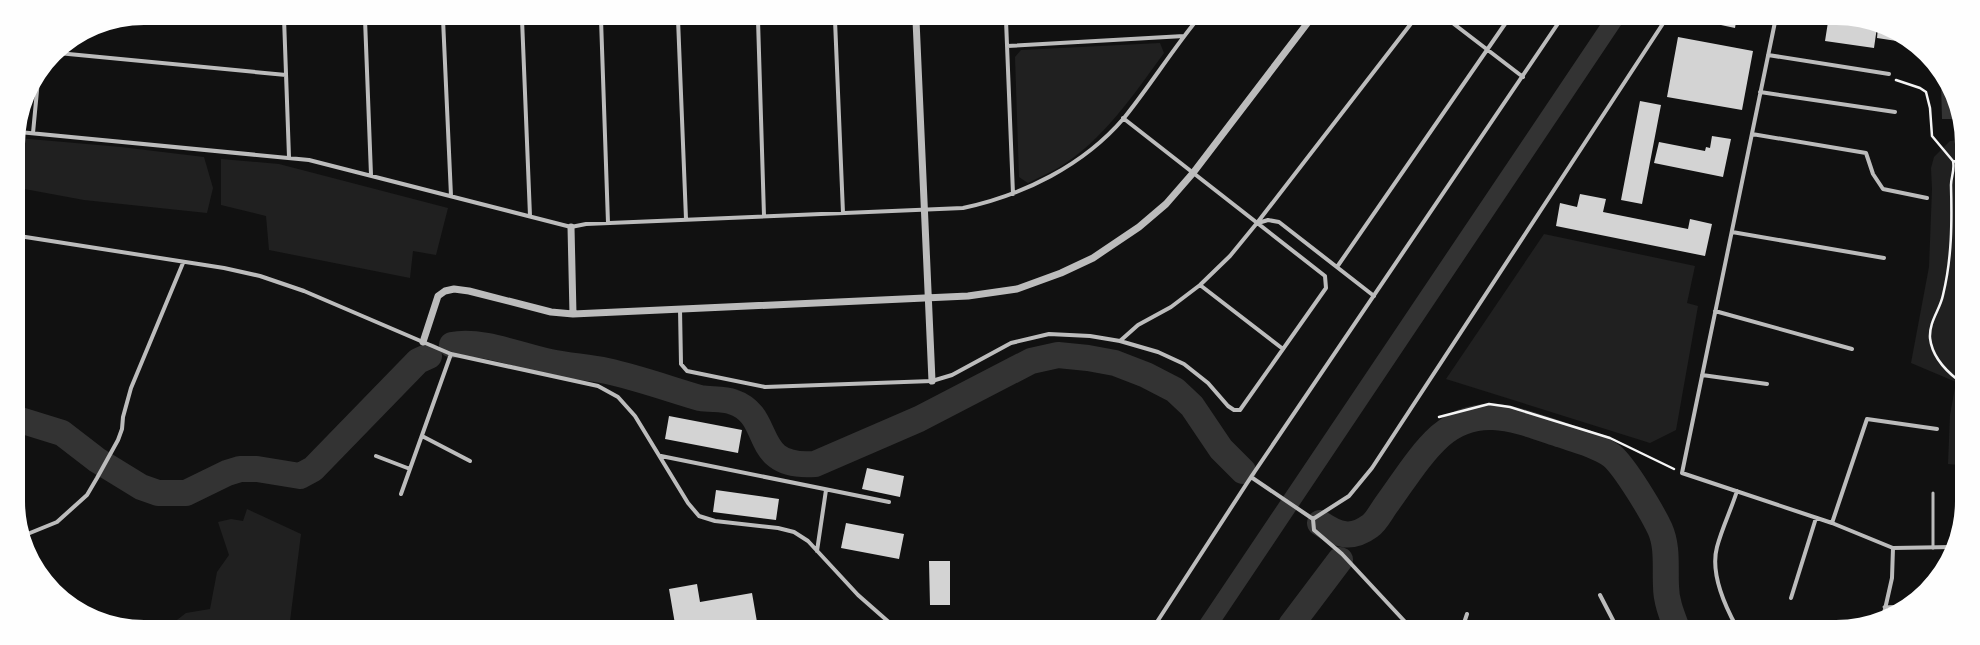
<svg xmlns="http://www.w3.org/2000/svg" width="1980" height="645" font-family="'Source Serif 4',serif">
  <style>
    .green { fill: #202020 }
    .water { fill: #333 }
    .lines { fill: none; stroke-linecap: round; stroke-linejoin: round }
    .river { stroke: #333; stroke-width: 26 }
    .building { fill: #d3d3d3 }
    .path { stroke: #f5f5f5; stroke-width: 2.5 }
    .service { stroke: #bcbcbc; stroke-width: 3 }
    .minor { stroke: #bcbcbc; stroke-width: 4 }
    .tertiary { stroke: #bcbcbc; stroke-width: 7 }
  </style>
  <rect width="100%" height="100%" fill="#111"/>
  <path class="green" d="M1160,43L1164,53C1134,94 1103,141 1058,168C1049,173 1038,178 1028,183L1019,177L1015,57L1021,50Z
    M18,138L121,147L204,157L213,188L207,213L84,200L19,188Z
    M1960,140L1958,465L1948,464L1950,415L1956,382L1911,363L1929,267L1932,189L1931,168L1934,157L1950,141Z
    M221,159L279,164L448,208L436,255L413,251L410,278L269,250L266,216L221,205Z
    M1544,234L1695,266L1687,303L1698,306L1676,430L1650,443L1446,379Z
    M247,509L301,534L290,621L299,623H173L186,613L210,609L217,572L229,555L218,522L231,519L243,521Z"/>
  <path class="water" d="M1602,22H1623L1219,625H1197Z
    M1941,83L1959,119H1942Z"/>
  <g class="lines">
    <path class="river" d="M452,345C481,339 521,356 550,362C569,366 588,367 607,371C639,378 669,389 700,398C711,400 723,398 733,402C775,416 749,469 815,464L919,419L1031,361L1058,355L1088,358L1115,363L1146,375L1175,390L1192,406L1221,449L1243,471
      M20,420L62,433L97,460L141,487L158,493H186L227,473L240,469H257L300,476L313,469L418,361L429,356
      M1320,523C1338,535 1351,540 1370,526C1376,522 1381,512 1386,505C1403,482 1419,455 1440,436C1479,402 1519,421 1562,435C1579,441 1598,445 1612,456C1625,467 1652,512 1660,529C1668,547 1665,567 1666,586C1666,600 1671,613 1676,626
      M1291,625L1340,560"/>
  </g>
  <path class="building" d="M1707,22H1736L1735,28Z
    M1828,22H1843L1877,27L1874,48L1825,41Z
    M1878,27L1906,39L1910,43L1877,38Z
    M1678,37L1753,51L1742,110L1667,97Z
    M1640,101L1661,105L1642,204L1621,200Z
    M1712,136L1731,139L1723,177L1654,163L1659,142L1705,151L1706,147L1710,148Z
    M1580,194L1606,199L1603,212L1688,229L1690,219L1712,224L1705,256L1556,226L1560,203L1577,207Z
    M669,416L742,430L738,453L665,439Z
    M867,468L904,476L900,497L862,489Z
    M716,490L779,499L776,520L713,512Z
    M846,523L904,534L899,559L841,548Z
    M929,561H950V605H930Z
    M697,584L700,602L752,593L757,622L743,624H675L669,589Z"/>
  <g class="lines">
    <path class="path" d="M1896,80L1920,88L1926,92L1930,108L1932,136L1953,161L1959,162
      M1953,161C1955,170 1951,177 1951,185C1952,222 1952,258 1943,295C1940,310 1929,321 1930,338C1932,356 1945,370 1958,380
      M1439,417L1489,404L1510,407L1610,438L1674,469"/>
    <path class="service" d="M1933,548V493
      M1884,607L1905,606"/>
    <path class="minor" d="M284,18L289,157
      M365,19L371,175
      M443,19L451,196
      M522,19L530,216
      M601,19L608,223
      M678,19L686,219
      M758,20L764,216
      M835,20L843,213
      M1006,20L1013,194
      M1450,21L1523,77
      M1775,22L1682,473L1832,523L1893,548L1952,547
      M1007,46L1184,36
      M58,53L286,75
      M1768,55L1889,74
      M1760,92L1895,112
      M19,132L309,160L571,227L586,224L963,208C1023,195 1083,166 1124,118C1149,87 1171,52 1196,21
      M33,133L38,80
      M1752,134L1866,153L1873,174L1883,189L1927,198
      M1258,223L1268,220L1279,222L1374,296
      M1732,232L1884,258
      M19,236L224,268L260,276L304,291L451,354L598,386L618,397L635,416L688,503L699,516L715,521L778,528L794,532L808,541L858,595L891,624
      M1337,267L1507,21
      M1200,285L1283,349
      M680,309L681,364L687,371L765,387L932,381L952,375L1011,343L1049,334L1090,336L1120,341L1158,352L1184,364L1208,383L1228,406L1234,410H1240L1326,288L1325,276L1123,118
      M1715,311L1852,349
      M1120,341L1138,325L1171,307L1200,285L1230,256L1257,223L1413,21
      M1702,375L1767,384
      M422,436L470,461
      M376,456L410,469
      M661,456L889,502
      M1251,477L1313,519L1314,530L1342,554L1409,626
      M401,494L451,354
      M1313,519L1349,496L1372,468L1664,22
      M1832,523L1867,419L1937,429
      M25,535L57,522L87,495L97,478L118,440L122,429L123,417L131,388L183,263
      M817,551L826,490
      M1600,595L1616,626
      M1791,598L1816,518
      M1883,618L1892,578L1893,548
      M1155,625L1251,477L1559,22
      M1463,626L1467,614
      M1736,626C1724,604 1710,573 1717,547C1722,528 1731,510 1737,491"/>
    <path class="tertiary" d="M916,20L932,381
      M571,227L573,314
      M423,342L438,296L445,291L454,289L469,291L551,312L573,314L968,296L1017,289L1061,273L1093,258L1139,227L1166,204L1193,173L1309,21"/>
  </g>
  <path d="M0 0H1980V645H0ZM144 25H1836A119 119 0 0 1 1955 144V501A119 119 0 0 1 1836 620H144A119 119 0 0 1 25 501V144A119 119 0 0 1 144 25Z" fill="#fefefe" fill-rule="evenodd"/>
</svg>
